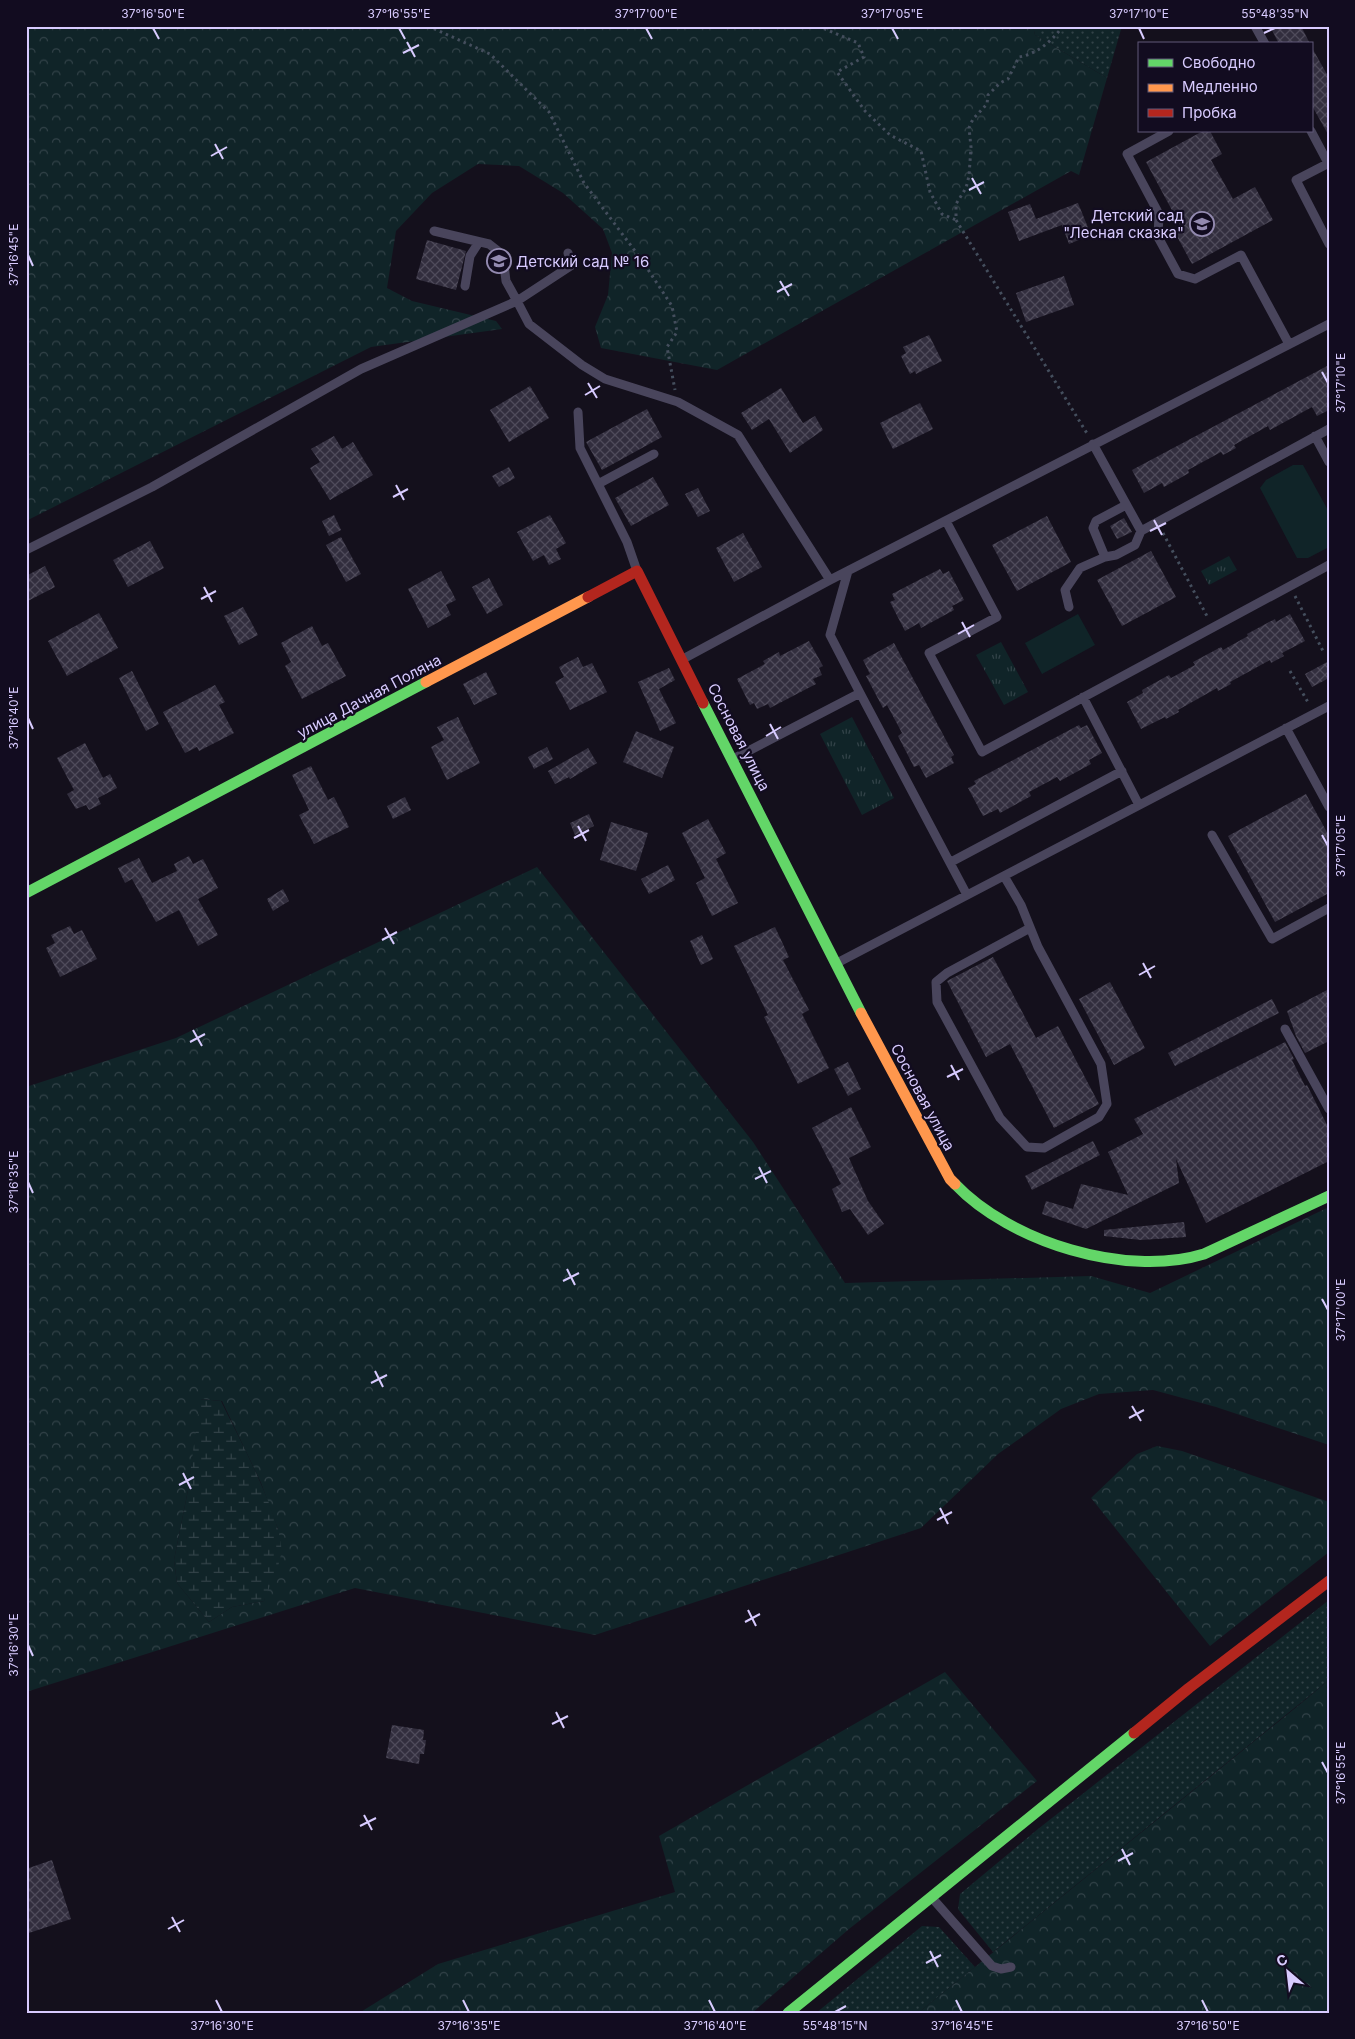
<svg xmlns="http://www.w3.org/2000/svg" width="1355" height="2039" font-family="Inter,sans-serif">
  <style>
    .grass { fill: url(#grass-dots) }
    .forest { fill: url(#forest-crowns); fill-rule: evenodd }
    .wetland { fill: url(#wetland-marsh) }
    .park { fill: url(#park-tufts) }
    .garden { fill: #102428 }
    .building { fill: url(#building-cross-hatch) }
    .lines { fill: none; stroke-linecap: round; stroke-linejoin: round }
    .path { stroke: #444e5d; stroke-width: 3; stroke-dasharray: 2.5 4; stroke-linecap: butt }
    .lane { stroke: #49455c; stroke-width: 9 }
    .fast { stroke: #63d668; stroke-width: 11 }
    .slow { stroke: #ff974d; stroke-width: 11 }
    .jam { stroke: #b3261e; stroke-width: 11 }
    .ticks { fill: none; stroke: #d8cbff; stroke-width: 2 }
    .labels { text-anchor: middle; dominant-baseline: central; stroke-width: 4.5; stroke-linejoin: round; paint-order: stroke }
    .poi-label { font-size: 15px; fill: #d8cbff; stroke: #120c20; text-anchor: end }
    .street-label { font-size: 15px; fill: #d8cbff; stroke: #120c20 }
    .neatline { fill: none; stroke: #d8cbff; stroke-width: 2 }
    .ticks-label { font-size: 12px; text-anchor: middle; fill: #d8cbff }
  </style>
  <defs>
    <pattern id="grass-dots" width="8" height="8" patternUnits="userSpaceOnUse" patternTransform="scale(1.25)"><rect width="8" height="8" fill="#102428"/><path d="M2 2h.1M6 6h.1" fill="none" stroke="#324248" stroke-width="1.8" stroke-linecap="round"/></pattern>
    <pattern id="forest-crowns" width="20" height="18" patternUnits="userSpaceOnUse" patternTransform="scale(1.25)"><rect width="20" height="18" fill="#102428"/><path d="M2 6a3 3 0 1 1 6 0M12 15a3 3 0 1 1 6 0" fill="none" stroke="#324248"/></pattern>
    <pattern id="wetland-marsh" width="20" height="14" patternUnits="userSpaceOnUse" patternTransform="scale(1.25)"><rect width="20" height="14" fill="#102428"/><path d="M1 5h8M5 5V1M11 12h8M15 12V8" fill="none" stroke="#324248"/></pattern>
    <pattern id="park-tufts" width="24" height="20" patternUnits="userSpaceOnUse" patternTransform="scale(1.25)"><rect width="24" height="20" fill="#102428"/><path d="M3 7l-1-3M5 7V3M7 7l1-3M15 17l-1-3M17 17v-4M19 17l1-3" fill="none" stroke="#324248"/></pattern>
    <pattern id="building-cross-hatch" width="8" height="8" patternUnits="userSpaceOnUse" patternTransform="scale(1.25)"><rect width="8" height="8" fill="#322e3e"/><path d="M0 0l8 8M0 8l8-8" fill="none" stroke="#4f4b5b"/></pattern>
  </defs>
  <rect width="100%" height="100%" fill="#14101c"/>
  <path class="grass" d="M1033,26H1122L1107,78L1035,35Z
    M1329,1600V1680L993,1952L958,1909L960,1894L1038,1829Z
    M922,1926L939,1927L975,1967L918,2013H816Z"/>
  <path class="forest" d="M26,26H1033L1035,35L1107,78L1079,175L1071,171L717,370L601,348L595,327L608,295L612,253L603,229L563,193L519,166L478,164L432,193L396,231L387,288L412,301L496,321L502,329L371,347L26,521Z
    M537,867L753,1142L845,1283L1091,1276L1150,1293L1329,1207V1445L1216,1407L1153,1390L1099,1394L1061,1409L998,1454L921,1528L595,1635L355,1588L26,1692V1087L176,1038ZM201,1399L222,1401L261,1483L278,1529L264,1601L232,1607L209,1622L177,1583L174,1560L188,1490Z
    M1157,1446L1182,1451L1329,1502V1552L1210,1646L1091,1498L1137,1454Z
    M945,1672L1037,1781L849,1929L752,2013H359L438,1964L675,1892L659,1836Z
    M1329,1680V2013H918L1299,1705Z"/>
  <path class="wetland" d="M200,1399L221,1401C235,1430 286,1525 281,1554C279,1569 269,1586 264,1601L232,1607L209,1622L177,1583L174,1560L188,1490Z"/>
  <path class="park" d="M1229,556L1237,570L1209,585L1201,571Z
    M1001,642L1028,692L1004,705L976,655Z
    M852,717L894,798L862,815L820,734Z"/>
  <path class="garden" d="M1293,465H1303L1329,512V547L1308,558H1297L1260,488L1266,480Z
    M1078,614L1095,645L1042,674L1025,643Z"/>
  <path class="building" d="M1270,26H1301L1310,44H1279Z
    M1311,46L1329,78V136L1311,104Z
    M1203,131H1210L1222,154L1211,160L1233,199L1255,187L1273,220L1192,264L1174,231L1181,227L1146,162Z
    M1078,203L1091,235L1069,244L1062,225L1019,241L1008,212L1030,204L1036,219Z
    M427,240L466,251L456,290L416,279Z
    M1064,276L1074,305L1026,322L1016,293Z
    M929,335L942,361L916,374L915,371L910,374L901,356L906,353L903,347Z
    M1329,365V410L1317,416L1312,407L1270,430L1268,426L1234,445L1236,448L1223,455L1221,452L1188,470L1189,473L1164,487L1162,483L1144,493L1132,470Z
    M530,386L549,418L509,442L490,410Z
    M781,388L803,423L815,416L823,430L790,453L769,419L752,430L741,413Z
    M920,403L933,429L893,449L880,423Z
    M647,409L662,437L602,470L586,442Z
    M334,436L342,449L353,442L373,475L330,500L310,468L320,462L311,449Z
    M509,467L515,478L499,487L492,476Z
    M653,477L669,505L631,526L615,498Z
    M698,488L710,511L698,517L685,494Z
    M334,515L341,530L329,536L322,521Z
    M550,515L566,543L556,549L561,559L549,565L544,555L533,561L517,532Z
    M1047,516L1071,562L1017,591L992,545Z
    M1124,518L1132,532L1117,539L1110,526Z
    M743,533L762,567L734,582L716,548Z
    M341,537L361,574L346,582L326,545Z
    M150,541L164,568L128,587L113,560Z
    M1151,551L1176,597L1122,626L1097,580Z
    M45,566L55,587L26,602V576Z
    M940,569L943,574L949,571L964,600L952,606L954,610L921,628L919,623L905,631L890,602L895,600L892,594Z
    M441,571L456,600L446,605L451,615L428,628L408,589Z
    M489,578L503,605L487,614L472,587Z
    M243,607L258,635L239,645L224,616Z
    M99,613L118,648L67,676L48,641Z
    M1290,614L1305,641L1282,653L1284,656L1271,663L1270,660L1230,682L1231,684L1218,691L1217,688L1178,710L1179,712L1166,719L1165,717L1141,729L1127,702L1143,693L1142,690L1169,675L1171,678L1195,665L1193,662L1221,647L1223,650L1248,636L1247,634L1275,619L1276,622Z
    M312,626L322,646L328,643L346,676L302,699L285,666L291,662L281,643Z
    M809,641L823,666L819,668L822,675L813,679L816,684L770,708L768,704L757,709L754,703L750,705L737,679L765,664L763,661L779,652L780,656Z
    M894,643L954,755L951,757L954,763L926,778L919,765L914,767L898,736L902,733L887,705L883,708L866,676L870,674L863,660Z
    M578,657L583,667L592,663L607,692L570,710L555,682L564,677L559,667Z
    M1329,661V678L1312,687L1305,674Z
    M669,668L675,680L659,689L676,723L660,731L638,682Z
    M132,671L159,724L146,731L119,678Z
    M486,672L497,694L474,705L463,684Z
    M215,685L225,702L219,705L234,733L199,751L197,747L185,753L163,712Z
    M458,717L480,763L447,780L431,747L444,740L437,727Z
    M1079,725L1081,728L1087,725L1102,753L1089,760L1091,764L1060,781L1057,777L1029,792L1031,796L1000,813L998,809L983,816L968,788L976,784L974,781Z
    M636,731L674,747L662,778L623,762Z
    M85,743L103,778L110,774L117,788L98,798L101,804L89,810L86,805L76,809L67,794L74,790L57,758Z
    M547,747L553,759L534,769L528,757Z
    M588,748L597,763L570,779L569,777L555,784L548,771Z
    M311,766L328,800L334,797L349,827L314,844L299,815L309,810L292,775Z
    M1306,794L1329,836V893L1275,922L1228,836Z
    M405,797L411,810L393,819L387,806Z
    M589,814L594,826L575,835L570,823Z
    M708,819L726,853L716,859L738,903L712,916L696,883L705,878L682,833Z
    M611,822L648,833L636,871L600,860Z
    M189,856L193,864L203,859L218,888L198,899L218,935L198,946L179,910L156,922L132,879L125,883L118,868L139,858L152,883L177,871L174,864Z
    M668,865L675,880L649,894L641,879Z
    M283,889L289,901L273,911L267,899Z
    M70,926L74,934L82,930L97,959L60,977L46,948L55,943L51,935Z
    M775,927L789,957L783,960L809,1010L802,1014L829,1068L798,1084L764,1017L768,1015L734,946Z
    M702,935L713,959L701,965L690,941Z
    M993,957L1036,1038L1058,1026L1099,1104L1054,1128L1010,1044L986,1057L947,981Z
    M1110,982L1145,1048L1114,1065L1079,999Z
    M1329,989V1041L1305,1053L1296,1036L1287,1011Z
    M1272,999L1279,1013L1175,1066L1168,1053Z
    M1285,1042L1294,1059L1292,1060L1305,1086L1307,1085L1329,1129V1161L1206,1223L1176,1159L1179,1183L1086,1229L1042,1214L1046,1201L1073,1209L1081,1184L1128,1195L1108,1152L1143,1134L1134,1119Z
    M848,1062L861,1089L848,1096L834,1069Z
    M851,1107L871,1147L849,1158L868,1201L884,1224L868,1235L850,1209L842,1212L832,1189L841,1184L812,1128Z
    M1093,1141L1100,1155L1032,1190L1025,1176Z
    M1184,1222L1186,1237L1141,1240L1104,1236V1230Z
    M392,1725L424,1730L423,1740H426L424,1754H420L419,1764L386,1758Z
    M52,1860L71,1919L26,1934V1869Z"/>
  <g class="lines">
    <path class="path" d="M428,26L490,54L549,112L584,183L641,259L672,306L677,332L667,347L675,390
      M818,26L858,43L864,57L837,72L865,111L890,135L921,151L930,192L942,214L956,220
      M1063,26C1052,41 1037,54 1019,57L1008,79L1000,83L988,95L987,104L973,119L969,128L971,147L969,176L966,188L956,204V220L1088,435
      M1163,533L1208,618
      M1295,596L1324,653
      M1290,671L1309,704"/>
    <path class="lane" d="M1255,26L1265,44
      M1169,131L1127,154L1159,214L1158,237L1178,274L1195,279L1241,255L1289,344
      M1311,131L1328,163
      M1329,163L1296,180L1329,244
      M434,231L489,244L498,251L504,265L506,281L517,301L572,265L568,253
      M465,286L470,256L479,242
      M578,412L580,448L627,542L636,568
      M1315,436L1329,462
      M1093,444L1141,531L1329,429
      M598,484L654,454
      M946,521L997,617L929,653L982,752L1329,565
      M26,550L152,487L361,369L517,301L529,324L582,365L605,379L678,402L738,435L830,580
      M1105,557L1093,528L1096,521L1126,505
      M848,571L830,635L860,693
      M1069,607L1065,590L1080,568L1105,557L1116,555L1135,545L1141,531
      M683,659L830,580L1329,324
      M1083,697L1139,805
      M1286,728L1329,807
      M733,759L860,693L967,895
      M1212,835L1272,939L1329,908
      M951,862L1122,771
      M1004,876L1021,905L1038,947L1101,1064L1107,1104L1099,1117L1044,1148L1027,1147L1000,1118L937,1002L936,982L947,973L1030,928
      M837,963L1329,706
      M1285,1029L1329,1109
      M933,1899L992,1966L1001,1969L1011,1967"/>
    <path class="fast" d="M703,703L861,1013
      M26,893L426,682
      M955,1184C1010,1242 1126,1278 1204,1254L1329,1196
      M788,2013L1134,1733"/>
    <path class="slow" d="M426,682L588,597
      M861,1013L950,1179L955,1184"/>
    <path class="jam" d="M588,597L637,571L703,703
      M1134,1733L1189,1688L1329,1581"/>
  </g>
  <path class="ticks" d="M153,28L159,39M399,28L405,39M646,28L652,39M892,28L898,39M1139,28L1144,39M1264,33L1275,28M407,42L415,57M403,53L419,45M215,144L223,159M211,156L227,147M972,178L981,194M969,190L984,182M28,255L33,266M780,281L789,296M777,292L792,284M1322,372L1328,383M588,383L597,398M585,395L600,386M396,485L404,500M393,497L408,489M1154,520L1162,535M1150,531L1166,523M204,587L212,602M201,599L216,591M962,622L970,637M958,634L974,625M28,718L33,729M770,724L778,739M766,736L781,727M578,826L586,841M1322,835L1328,846M574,838L589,830M385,928L394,944M382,940L397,932M1143,963L1151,978M1139,975L1155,966M193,1030L202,1046M190,1042L205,1034M951,1065L959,1080M947,1077L963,1069M759,1167L767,1183M755,1179L771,1171M28,1182L33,1193M567,1269L575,1285M563,1281L579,1273M1322,1299L1328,1310M375,1371L383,1387M371,1383L387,1375M1132,1406L1141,1421M1129,1418L1144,1410M183,1473L191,1489M179,1485L194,1477M940,1508L948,1524M937,1520L952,1512M748,1610L756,1626M745,1622L760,1614M28,1645L33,1656M556,1712L564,1728M552,1724L568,1716M1322,1762L1328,1773M364,1815L372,1830M360,1826L376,1818M1122,1849L1130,1865M1118,1861L1133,1853M172,1917L180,1932M168,1929L184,1920M930,1951L938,1967M926,1963L941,1955M216,2000L222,2012M463,2000L469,2012M709,2000L715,2012M956,2000L962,2012M1202,2000L1208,2012M835,2012L846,2006"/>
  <defs>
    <symbol id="school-ring" viewBox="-11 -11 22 22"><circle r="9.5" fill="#120c20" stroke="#938ab0" stroke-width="1.5"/><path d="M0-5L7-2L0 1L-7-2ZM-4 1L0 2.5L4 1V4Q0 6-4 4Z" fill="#938ab0"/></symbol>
  </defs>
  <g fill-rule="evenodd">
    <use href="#school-ring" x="1188" y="210" width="28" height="28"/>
    <use href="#school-ring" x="485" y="247" width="28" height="28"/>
  </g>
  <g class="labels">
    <g class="poi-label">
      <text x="1184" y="215">Детский сад<tspan x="1184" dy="17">"Лесная сказка"</tspan></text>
      <text x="516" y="261" text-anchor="start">Детский сад № 16</text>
    </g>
    <g class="street-label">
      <text transform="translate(369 696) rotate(-28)">улица Дачная Поляна</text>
      <text transform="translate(739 737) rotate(63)">Сосновая улица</text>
      <text transform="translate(923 1097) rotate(62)">Сосновая улица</text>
    </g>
  </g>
  <rect width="1355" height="2039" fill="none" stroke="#120c20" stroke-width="55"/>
  <rect x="1138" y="42" width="175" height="90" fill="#120c20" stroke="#615879"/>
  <rect x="1148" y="59" width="25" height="8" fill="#63d668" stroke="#615879"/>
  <text x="1182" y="68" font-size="15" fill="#d8cbff">Свободно</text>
  <rect x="1148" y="84" width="25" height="8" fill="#ff974d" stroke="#615879"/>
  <text x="1182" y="92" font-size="15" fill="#d8cbff">Медленно</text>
  <rect x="1148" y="109" width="25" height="8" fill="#b3261e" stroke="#615879"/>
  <text x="1182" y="118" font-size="15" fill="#d8cbff">Пробка</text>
  <g transform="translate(1288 1972) rotate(332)" stroke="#120c20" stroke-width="4" paint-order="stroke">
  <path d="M0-4L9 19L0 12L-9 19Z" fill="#d8cbff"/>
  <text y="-8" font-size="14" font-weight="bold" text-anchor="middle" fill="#d8cbff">С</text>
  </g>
  <rect x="28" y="28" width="1300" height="1984" class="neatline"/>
  <g class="ticks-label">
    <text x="153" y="18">37°16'50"E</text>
    <text x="399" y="18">37°16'55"E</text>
    <text x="646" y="18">37°17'00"E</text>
    <text x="892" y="18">37°17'05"E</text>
    <text x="1139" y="18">37°17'10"E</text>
    <text x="1275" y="18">55°48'35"N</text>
    <text transform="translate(14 255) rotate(-90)" y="4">37°16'45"E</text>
    <text transform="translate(1341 383) rotate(-90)" y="4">37°17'10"E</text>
    <text transform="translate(14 718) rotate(-90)" y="4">37°16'40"E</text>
    <text transform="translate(1341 846) rotate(-90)" y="4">37°17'05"E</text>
    <text transform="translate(14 1182) rotate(-90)" y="4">37°16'35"E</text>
    <text transform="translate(1341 1310) rotate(-90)" y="4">37°17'00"E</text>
    <text transform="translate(14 1645) rotate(-90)" y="4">37°16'30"E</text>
    <text transform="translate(1341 1773) rotate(-90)" y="4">37°16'55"E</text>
    <text x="222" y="2030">37°16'30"E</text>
    <text x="469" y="2030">37°16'35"E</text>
    <text x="715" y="2030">37°16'40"E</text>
    <text x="835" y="2030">55°48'15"N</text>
    <text x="962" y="2030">37°16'45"E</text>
    <text x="1208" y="2030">37°16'50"E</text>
  </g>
</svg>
